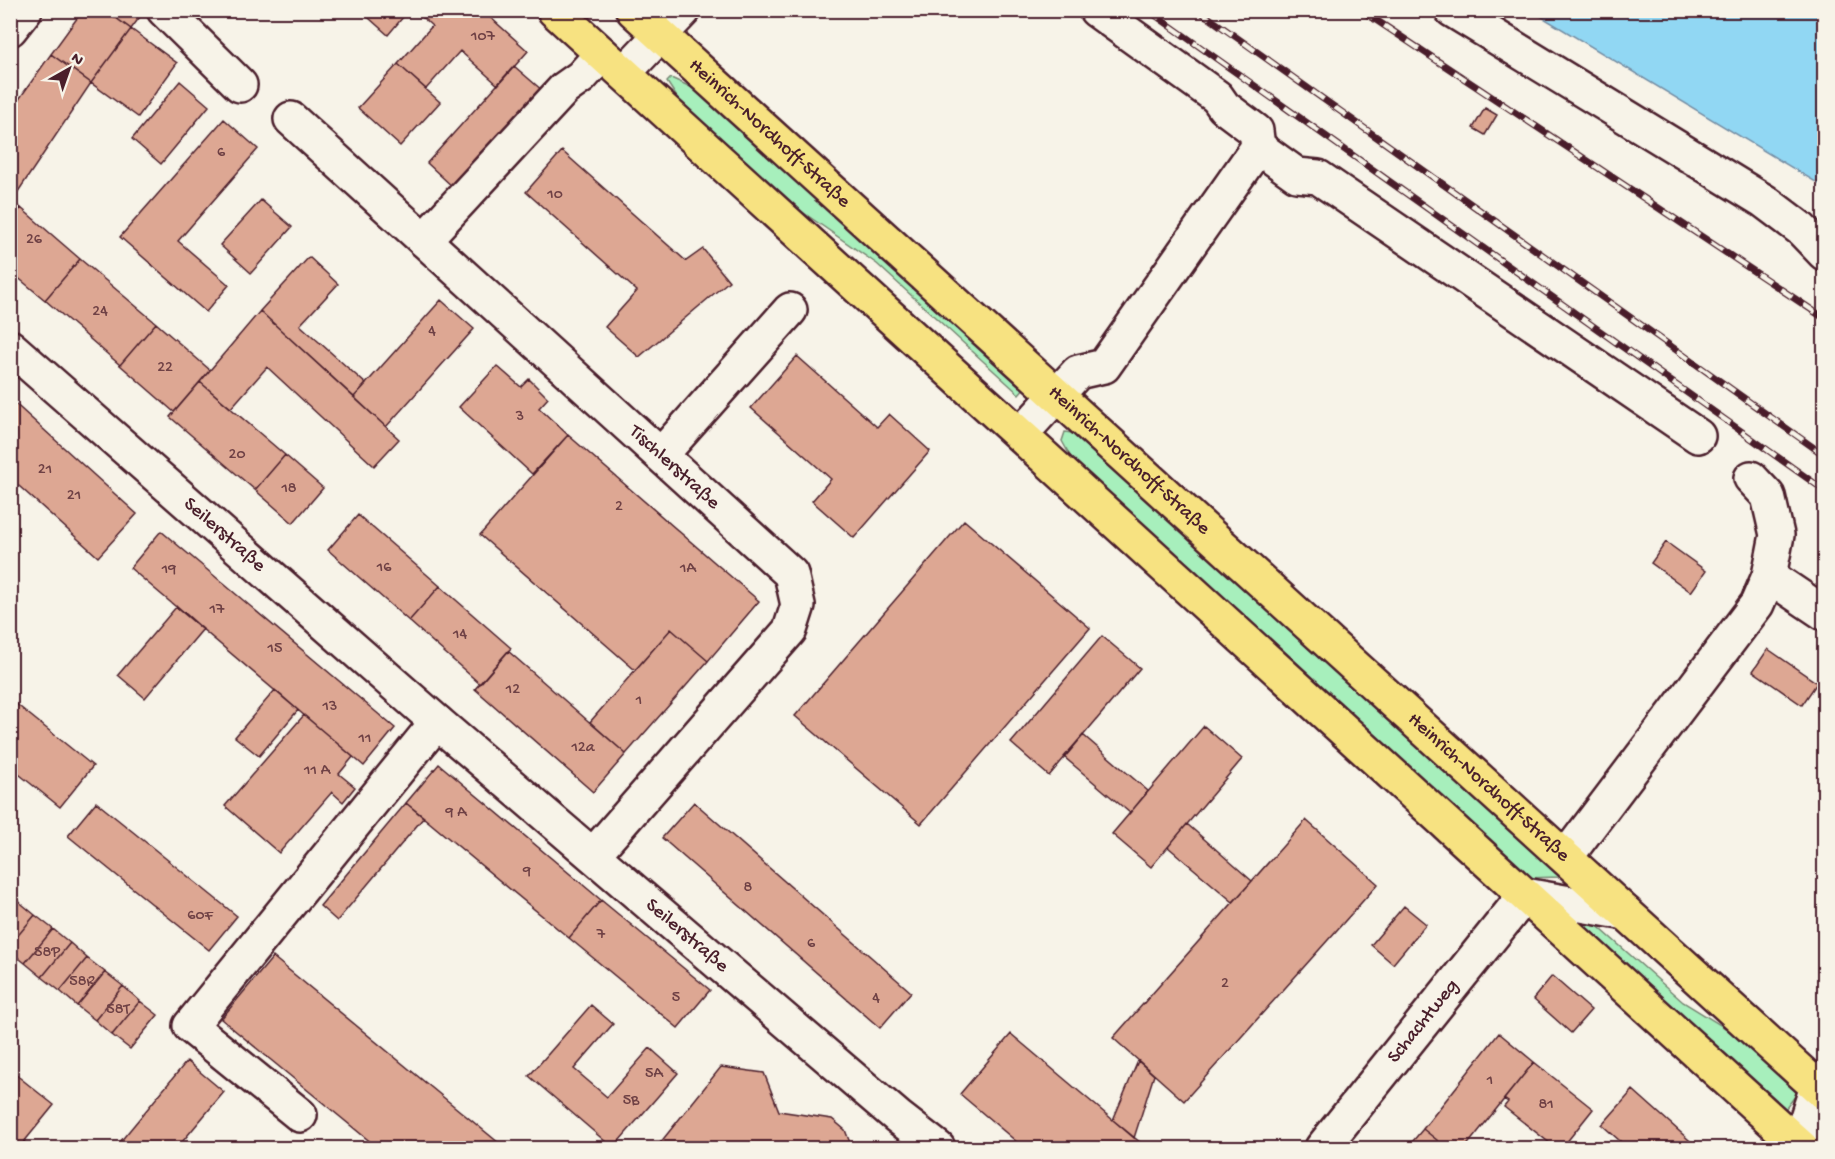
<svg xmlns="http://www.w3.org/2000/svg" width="1835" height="1159" font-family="'Gochi Hand',sans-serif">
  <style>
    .green { fill: #a7efbc; stroke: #788774; stroke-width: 1.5 }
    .water { fill: #91d7f3; stroke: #758da3; stroke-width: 1.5 }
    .building { fill: #dda793; stroke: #4a1f2b; stroke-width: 1.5 }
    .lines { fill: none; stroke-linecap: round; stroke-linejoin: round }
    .minor-casing { stroke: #4a1f2b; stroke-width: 38 }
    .major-casing { stroke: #4a1f2b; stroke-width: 38 }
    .minor { stroke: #f7f3e8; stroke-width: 33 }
    .major { stroke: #f7e281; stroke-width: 33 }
    .rail-casing { stroke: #4a1f2b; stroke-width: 7 }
    .rail { stroke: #f7f3e8; stroke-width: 4.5; stroke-dasharray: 14; stroke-linecap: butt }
    .labels { text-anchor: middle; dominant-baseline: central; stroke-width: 6; stroke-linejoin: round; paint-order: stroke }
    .number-label { font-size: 16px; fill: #6f4145 }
    .street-label { font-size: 20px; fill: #4a1f2b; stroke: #f7f3e8 }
  </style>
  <rect width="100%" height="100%" fill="#f7f3e8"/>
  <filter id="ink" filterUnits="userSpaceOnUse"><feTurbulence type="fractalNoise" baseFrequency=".0167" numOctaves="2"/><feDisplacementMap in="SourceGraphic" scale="12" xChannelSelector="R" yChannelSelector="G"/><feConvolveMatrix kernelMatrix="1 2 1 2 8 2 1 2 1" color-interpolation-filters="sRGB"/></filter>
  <g filter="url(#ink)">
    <path class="green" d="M671,78L695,89L1025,387L1019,394L877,264L791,204L680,102L667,82Z
      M1065,432L1072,433L1560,877L1524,878L1079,472L1062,441Z
      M1565,912L1593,922L1683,1002L1727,1029L1799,1091L1783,1112Z"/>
    <path class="water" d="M1532,11H1824V187Z"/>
    <path class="building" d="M83,10H105L131,29L91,83L51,54Z
      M105,10H145L131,29Z
      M360,10H409L388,35Z
      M414,10H482L528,51L498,85L460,51L426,89L398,64L432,26Z
      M131,29L177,63L138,117L91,83Z
      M51,54L91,83L11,202L21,208L10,221V112Z
      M398,64L440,102L400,146L358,108Z
      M514,66L543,91L455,189L427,163Z
      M180,81L209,106L161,164L132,139Z
      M1485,108L1497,115L1485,135L1473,128Z
      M224,119L258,149L178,241L229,285L206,312L120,237Z
      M562,151L686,261L703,249L729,281L639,357L605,327L637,291L526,192Z
      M261,200L292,227L251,273L220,245Z
      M21,208L80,259L45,300L10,271V221Z
      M309,257L338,284L300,325L366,384L354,397L260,311Z
      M80,259L156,323L120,365L45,300Z
      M441,300L474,329L386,427L354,397Z
      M260,311L399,439L374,466L267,367L231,408L200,382Z
      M156,323L210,370L174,412L120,365Z
      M797,356L877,427L889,414L930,451L854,538L812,501L831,479L751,408Z
      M497,366L521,387L529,379L548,398L539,408L568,435L532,474L459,407Z
      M200,382L285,455L255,490L170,417Z
      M10,399L137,514L98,557L10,478Z
      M568,435L759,601L708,661L671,629L635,670L480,535Z
      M285,455L323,488L293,523L255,490Z
      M358,515L440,586L409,621L328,550Z
      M964,520L1090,628L921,824L795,716Z
      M161,531L395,728L364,766L130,568Z
      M1666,542L1706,571L1691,592L1651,563Z
      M440,586L511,648L480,684L409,621Z
      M177,606L203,629L145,698L118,675Z
      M671,629L708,661L626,754L590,722Z
      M1102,636L1140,668L1049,776L1011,743Z
      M1768,649L1817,683L1802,705L1753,671Z
      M508,651L626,754L593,792L475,689Z
      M275,690L298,710L259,756L235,737Z
      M10,699L93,766L60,807L10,767Z
      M304,715L353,757L339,774L355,787L343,802L332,792L279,853L225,806Z
      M1204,726L1242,759L1151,867L1112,834Z
      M1083,735L1148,791L1130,813L1064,757Z
      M439,764L601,900L569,938L406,803Z
      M96,802L237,916L209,950L68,836Z
      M694,802L911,992L880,1028L662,838Z
      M406,803L424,817L337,921L320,906Z
      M1306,820L1378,884L1184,1101L1113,1038Z
      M1187,824L1252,881L1233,902L1168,847Z
      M17,900L35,915L10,945V909Z
      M601,900L710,990L678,1028L569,938Z
      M1404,906L1426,924L1393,964L1371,945Z
      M35,915L53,929L25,963L10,951V945Z
      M53,929L70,943L42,977L25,963Z
      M70,943L87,958L60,991L42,977Z
      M273,957L443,1097L505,1148H378L221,1019Z
      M87,958L105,972L77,1006L60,991Z
      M105,972L123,986L95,1020L77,1006Z
      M1552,976L1591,1010L1571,1033L1533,999Z
      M123,986L140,1001L112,1035L95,1020Z
      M140,1001L158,1015L130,1049L112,1035Z
      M591,1005L613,1024L574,1069L607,1097L650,1048L678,1073L613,1148L529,1076Z
      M1499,1033L1534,1062L1465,1148H1447L1423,1129Z
      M1011,1034L1113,1120L1147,1148H1024L960,1094Z
      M187,1061L224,1092L177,1148H115Z
      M1138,1061L1154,1075L1134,1138L1113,1120Z
      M1534,1062L1593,1109L1562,1148H1556L1504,1107L1508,1102L1504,1099Z
      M721,1067L764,1073L779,1111L832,1119L845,1130L852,1148H656Z
      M10,1070L54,1105L19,1148H10Z
      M1633,1090L1698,1148H1628L1602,1125Z
      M1423,1129L1447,1148H1407Z"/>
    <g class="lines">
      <defs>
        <g id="minor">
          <path d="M164,10L240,85"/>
          <path d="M1452,10L1764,201L1801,229L1824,253"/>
          <path d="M10,29L25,10"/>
          <path d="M624,73L684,10"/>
          <path id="s1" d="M291,119L791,574L798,605L790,630L593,855"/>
          <path d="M1258,147L1297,175L1318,177L1698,436"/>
          <path d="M424,240L564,89L581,77L602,54"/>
          <path id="s2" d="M10,347L437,722L898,1117L938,1148"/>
          <path d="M1021,434L1078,372L1104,366L1258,147L1256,131L1224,107L1217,97L1096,10"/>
          <path d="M661,455L790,310"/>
          <path d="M1769,576L1824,613"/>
          <path d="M1566,857L1757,604L1769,576L1777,535L1768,496L1751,478"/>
          <path d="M300,1115L190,1026L437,722"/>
          <path d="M1798,1145L1817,1087L1824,1078"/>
          <path id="s3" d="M1322,1148L1525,895L1626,913"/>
        </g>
        <g id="major">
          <path d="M554,10L1802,1148"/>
          <path id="s4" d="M633,10L1824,1093"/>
        </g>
      </defs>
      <use href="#minor" class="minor-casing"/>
      <use href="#major" class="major-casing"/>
      <use href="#minor" class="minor"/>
      <use href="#major" class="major"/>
      <defs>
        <path id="rail" d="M1148,10L1824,490
          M1198,10L1824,455
          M1361,10L1824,318"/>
      </defs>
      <use href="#rail" class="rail-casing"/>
      <use href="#rail" class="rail"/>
    </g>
  </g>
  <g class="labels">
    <g class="number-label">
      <text x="483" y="37">107</text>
      <text x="221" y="153">6</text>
      <text x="555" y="195">10</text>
      <text x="34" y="240">26</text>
      <text x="100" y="312">24</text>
      <text x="432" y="332">4</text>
      <text x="165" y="368">22</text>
      <text x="520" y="417">3</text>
      <text x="237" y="455">20</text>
      <text x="45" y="470">21</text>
      <text x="289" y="489">18</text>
      <text x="74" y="496">21</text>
      <text x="619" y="507">2</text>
      <text x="384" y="568">16</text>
      <text x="688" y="569">1A</text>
      <text x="169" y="570">19</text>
      <text x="217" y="610">17</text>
      <text x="460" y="635">14</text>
      <text x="275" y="649">15</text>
      <text x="513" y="690">12</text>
      <text x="639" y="701">1</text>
      <text x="330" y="707">13</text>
      <text x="365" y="739">11</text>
      <text x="583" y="748">12a</text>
      <text x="317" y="771">11 A</text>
      <text x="456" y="813">9 A</text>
      <text x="527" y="872">9</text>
      <text x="748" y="888">8</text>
      <text x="200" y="916">60F</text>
      <text x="601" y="935">7</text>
      <text x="811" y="944">6</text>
      <text x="47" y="953">58P</text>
      <text x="82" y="982">58R</text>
      <text x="1225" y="984">2</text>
      <text x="676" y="998">5</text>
      <text x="876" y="999">4</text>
      <text x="118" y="1010">58T</text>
      <text x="654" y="1074">5A</text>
      <text x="1490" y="1081">1</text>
      <text x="631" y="1101">5B</text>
      <text x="1546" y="1105">81</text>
    </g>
    <g class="street-label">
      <text stroke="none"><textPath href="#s4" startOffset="184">Heinrich-Nordhoff-Straße</textPath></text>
      <text stroke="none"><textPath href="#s4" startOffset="670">Heinrich-Nordhoff-Straße</textPath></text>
      <text stroke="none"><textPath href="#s1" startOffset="518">Tischlerstraße</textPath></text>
      <text stroke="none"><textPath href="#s2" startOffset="285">Seilerstraße</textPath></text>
      <text stroke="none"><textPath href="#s4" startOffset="1156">Heinrich-Nordhoff-Straße</textPath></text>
      <text stroke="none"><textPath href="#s2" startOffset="897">Seilerstraße</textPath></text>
      <text stroke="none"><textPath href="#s3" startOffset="162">Schachtweg</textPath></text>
    </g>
  </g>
  <rect width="1835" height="1159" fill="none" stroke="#f7f3e8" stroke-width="36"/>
  <rect x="18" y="18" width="1799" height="1123" fill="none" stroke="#4a1f2b" stroke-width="2" filter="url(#ink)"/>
  <g transform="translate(69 69) rotate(40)" stroke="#f7f3e8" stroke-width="4.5" paint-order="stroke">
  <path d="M0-4.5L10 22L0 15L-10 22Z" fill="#4a1f2b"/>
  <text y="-9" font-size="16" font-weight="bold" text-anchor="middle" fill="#4a1f2b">N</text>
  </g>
</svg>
